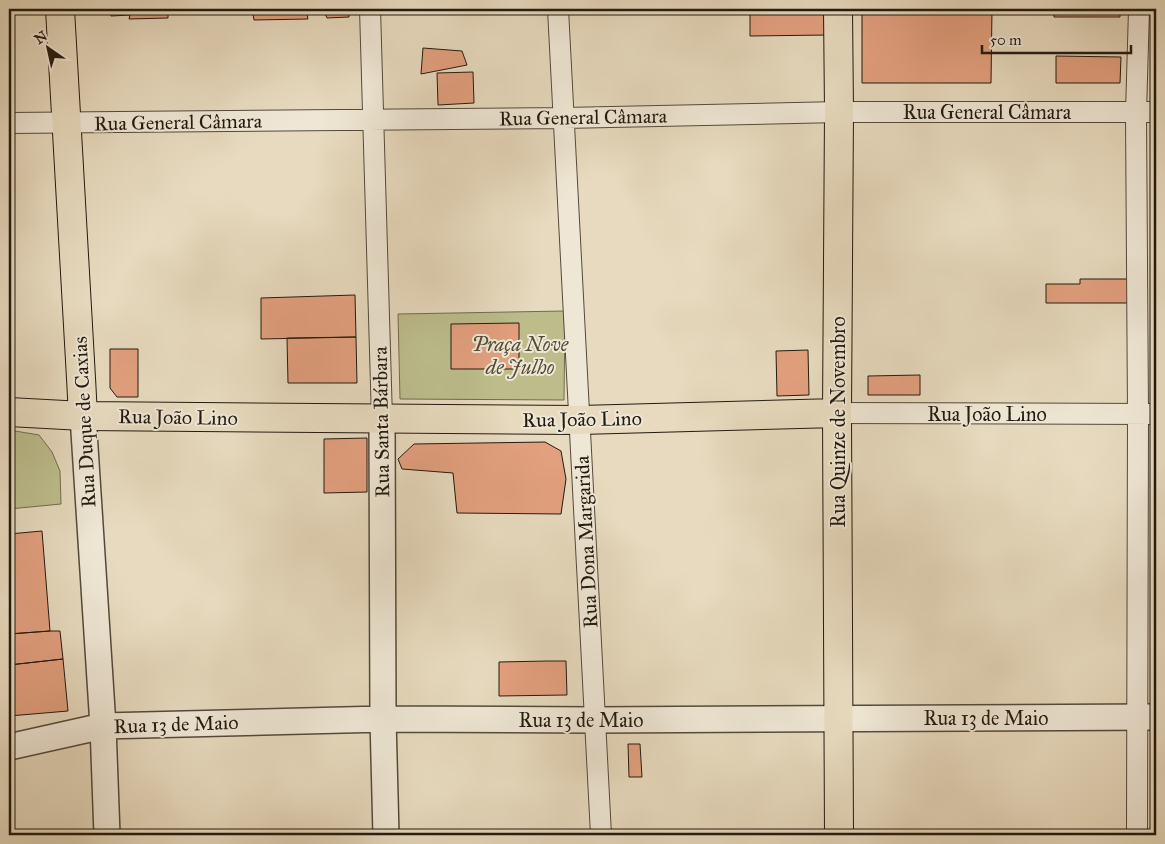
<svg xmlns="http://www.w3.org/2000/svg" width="1165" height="844" font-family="'IM FELL Great Primer',serif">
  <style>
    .green { fill: #bdbd8c; stroke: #706c4e }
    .building { fill: #e3a07f; stroke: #231a10 }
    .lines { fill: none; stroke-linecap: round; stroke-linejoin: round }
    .minor-casing { stroke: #544a3c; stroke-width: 22 }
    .tertiary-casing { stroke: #544a3c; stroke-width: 28 }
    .primary-casing { stroke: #231a10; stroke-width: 30 }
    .minor { stroke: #efe7d5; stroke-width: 20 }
    .tertiary { stroke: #efe7d5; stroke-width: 25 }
    .primary { stroke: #e7dabe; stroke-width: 28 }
    .labels { text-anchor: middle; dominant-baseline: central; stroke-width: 4; stroke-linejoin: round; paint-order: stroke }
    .street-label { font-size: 20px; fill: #231a10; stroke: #efe7d5 }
    .park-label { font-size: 20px; font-style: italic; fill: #514b35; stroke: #efe7d5 }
  </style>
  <rect width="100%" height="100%" fill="#e7dabe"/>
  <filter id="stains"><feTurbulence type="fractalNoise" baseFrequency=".004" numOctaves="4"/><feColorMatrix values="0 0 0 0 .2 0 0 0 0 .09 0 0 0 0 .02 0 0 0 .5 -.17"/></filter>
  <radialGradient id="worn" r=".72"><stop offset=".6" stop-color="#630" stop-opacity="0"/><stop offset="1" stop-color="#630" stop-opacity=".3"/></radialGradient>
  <path class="green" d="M565,311L564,400L400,399L398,314Z
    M9,430L39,435L52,452L60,471L61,504L9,509Z"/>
  <path class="building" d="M110,9H168V18L129,19L130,15L111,16Z
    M252,9H349V17L327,18L323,9H306L308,19L254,20Z
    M750,9H829L828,35L750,36Z
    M862,9H992L991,83H862Z
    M1054,9H1120V17H1054Z
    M423,48L462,51L467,65L421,74Z
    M1056,56L1121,57L1120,83H1056Z
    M473,72L474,103L438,105L437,73Z
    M1080,279H1128V303H1046V284H1080Z
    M355,295L356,337L261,339V298Z
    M519,323V369H451V324Z
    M356,337L357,383H288L287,338Z
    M110,349H138V397H117L110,388Z
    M808,350L809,395L777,396L776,351Z
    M920,375V395H868V376Z
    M367,438V492L324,493V439Z
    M545,442L561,451L566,479L561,514L457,513L453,473L402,469L398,459L414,444Z
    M42,531L50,631L9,634V534Z
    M50,631H60L63,659L9,665V634Z
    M63,659L68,711L9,716V665Z
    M547,661H566L567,695L499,696V662Z
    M628,744H640L642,777H629Z"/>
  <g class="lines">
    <defs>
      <path id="minor" d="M370,9L382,419
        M558,9L601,835
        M9,123L564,118L839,112H1156
        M837,413L1156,414
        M1137,835L1138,414L1136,113L1139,9"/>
      <path id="tertiary" d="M83,416L103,726L107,835
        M382,419L383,719L386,835
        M9,747L103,726L383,719L595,720L1156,717"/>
      <path id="primary" d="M60,9C67,144 76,280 83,416
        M838,9L839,112L837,413L839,835
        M9,412L83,416L580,420L837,413"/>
    </defs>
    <use href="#minor" class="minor-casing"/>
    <use href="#tertiary" class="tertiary-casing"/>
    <use href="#primary" class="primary-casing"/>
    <use href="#minor" class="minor"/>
    <use href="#tertiary" class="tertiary"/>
    <use href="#primary" class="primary"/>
  </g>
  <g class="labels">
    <g class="street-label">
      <text x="987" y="112">Rua General Câmara</text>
      <text transform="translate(583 117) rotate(-1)">Rua General Câmara</text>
      <text transform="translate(178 122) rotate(-1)">Rua General Câmara</text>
      <text x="987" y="414">Rua João Lino</text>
      <text transform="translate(178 417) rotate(1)">Rua João Lino</text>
      <text transform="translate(582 419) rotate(-1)">Rua João Lino</text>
      <text transform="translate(84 422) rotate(-93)">Rua Duque de Caxias</text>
      <text transform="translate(381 422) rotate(-91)">Rua Santa Bárbara</text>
      <text transform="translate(838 422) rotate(-90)">Rua Quinze de Novembro</text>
      <text transform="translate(586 542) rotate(-93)">Rua Dona Margarida</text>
      <text x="986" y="718">Rua 13 de Maio</text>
      <text x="581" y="720">Rua 13 de Maio</text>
      <text transform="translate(176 724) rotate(-2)">Rua 13 de Maio</text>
    </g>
    <g class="park-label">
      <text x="520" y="344">Praça Nove<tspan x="520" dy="23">de Julho</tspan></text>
    </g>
  </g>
  <rect width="1165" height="844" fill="none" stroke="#e7dabe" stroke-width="30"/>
  <rect x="10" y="10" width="1145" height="824" fill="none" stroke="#231a10" stroke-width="2.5"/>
  <rect x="15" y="15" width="1135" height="814" fill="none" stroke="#231a10"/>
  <g transform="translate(48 48) rotate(326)" stroke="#efe7d5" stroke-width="4" paint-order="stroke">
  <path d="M0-4L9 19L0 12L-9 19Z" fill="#231a10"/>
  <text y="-8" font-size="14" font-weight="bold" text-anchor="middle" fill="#231a10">N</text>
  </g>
  <path d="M982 45v8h149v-8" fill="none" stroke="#231a10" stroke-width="2.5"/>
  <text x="990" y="45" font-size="15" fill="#231a10" stroke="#efe7d5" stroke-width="4" paint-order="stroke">50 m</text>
  <rect width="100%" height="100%" filter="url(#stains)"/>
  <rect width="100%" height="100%" fill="url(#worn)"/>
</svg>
